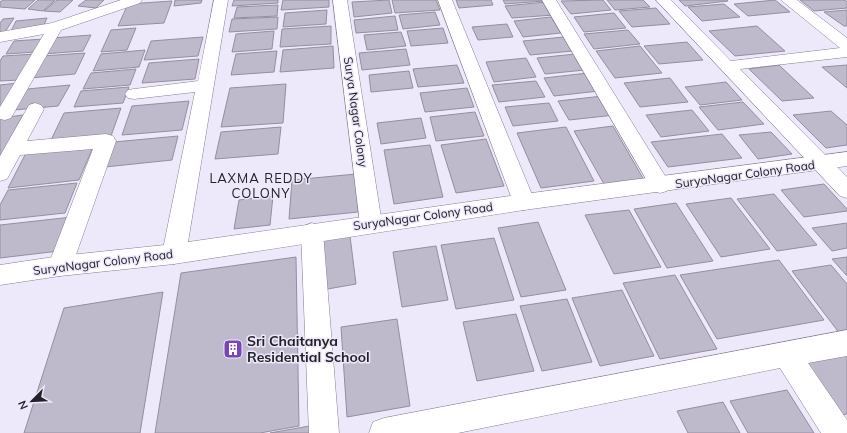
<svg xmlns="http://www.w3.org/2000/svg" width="847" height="433" font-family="Mulish,sans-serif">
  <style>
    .building { fill: #bfb9cc; stroke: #948ea0 }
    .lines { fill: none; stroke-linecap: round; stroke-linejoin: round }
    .minor-casing { stroke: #847e8f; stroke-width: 1 }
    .major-casing { stroke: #847e8f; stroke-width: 1 }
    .minor { fill: #fff; fill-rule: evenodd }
    .major { fill: #fff; fill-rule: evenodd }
    .labels { text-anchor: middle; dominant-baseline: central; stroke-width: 3; stroke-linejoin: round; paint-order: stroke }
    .street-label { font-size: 12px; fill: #242128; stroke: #eee8fb }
    .neighbourhood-label { font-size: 13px; letter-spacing: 1px; fill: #242128; stroke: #eee8fb }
    .near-poi-label { font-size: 14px; font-weight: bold; fill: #242128; stroke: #eee8fb; text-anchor: start }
  </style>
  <rect width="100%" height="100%" fill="#eee8fb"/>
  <path class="building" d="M3,0H35L25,9L0,7V2Z
    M38,0H55L43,11L28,9Z
    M57,0H73L60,12L44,11Z
    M86,0H104L96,8L78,6Z
    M175,0H202L201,3L174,6Z
    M234,0H278V3L232,6Z
    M283,0H329V7L281,10Z
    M389,0L392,13L354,17L352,2Z
    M392,0H436L440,10L395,13Z
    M456,0H491L493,5L459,8Z
    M503,0H544V1L505,4Z
    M603,0L611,10L571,14L561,1Z
    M607,0H643L650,7L615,10Z
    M679,0H727L728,1L685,6Z
    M775,0L790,12L748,16L734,4Z
    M800,0H845L847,2V8L814,11Z
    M172,1L164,23L118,26L128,4Z
    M546,2L554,15L512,18L505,6Z
    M724,4L740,17L702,21L688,7Z
    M278,5L277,16L234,18L237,7Z
    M656,8L670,24L632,27L619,11Z
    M327,10L326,24L283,27L285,13Z
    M847,10V26H844L824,12Z
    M435,12L440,25L403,29L399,15Z
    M614,13L626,28L584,32L574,17Z
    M395,16L398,30L356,33L354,20Z
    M278,17L277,29L229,32L232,19Z
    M551,17L561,33L523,37L514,21Z
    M14,18L5,32L0,33V23L3,19Z
    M47,18L43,27L11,31L16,21Z
    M507,24L513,37L478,40L472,27Z
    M331,26V44L280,47L282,29Z
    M757,26L785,51L735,56L709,31Z
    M136,28L127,50L101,52L111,30Z
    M443,28L448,43L411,46L407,31Z
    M628,30L640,44L594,49L584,34Z
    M274,31L272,49L232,52L236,34Z
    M401,32L406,46L367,50L364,35Z
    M91,35L83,51L43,54L52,38Z
    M203,37L198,56L144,60L151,41Z
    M564,37L573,51L530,55L523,41Z
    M44,39L36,52L6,54L14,41Z
    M687,42L703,60L659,64L644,46Z
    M333,46L334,68L280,72L283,50Z
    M640,46L662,73L615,78L596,51Z
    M406,49L410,65L362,70L359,53Z
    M145,50L139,67L93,71L101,54Z
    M277,51L274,72L231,75L236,54Z
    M85,53L75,74L30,78L42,56Z
    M36,54L20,80L0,81V61L3,56Z
    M575,54L585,70L545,74L537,58Z
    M526,58L536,77L494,82L486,62Z
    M199,59L195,79L142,83L149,63Z
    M457,65L464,83L418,87L413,69Z
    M779,65L814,98L782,101L749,69Z
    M847,65V88L822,67Z
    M136,69L130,85L83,89L91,73Z
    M409,71L413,88L371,92L369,75Z
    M588,73L599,91L554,96L544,78Z
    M670,78L688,102L640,107L624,83Z
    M536,81L545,97L499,102L492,85Z
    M726,82L742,100L700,105L685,87Z
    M18,83L0,111V85Z
    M286,84L283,123L221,127L230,88Z
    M70,85L58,106L14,110L27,89Z
    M129,87L123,103L74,107L81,91Z
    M467,88L474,107L425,112L420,93Z
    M603,96L615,115L569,120L558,101Z
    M189,101L182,130L122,135L132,106Z
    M743,102L764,124L718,130L699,107Z
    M549,103L558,121L513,126L505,107Z
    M121,108L111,136L50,142L64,113Z
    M692,110L709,131L661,137L646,115Z
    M831,111L847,125V145L826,148L793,115Z
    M475,112L484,136L436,141L430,117Z
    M23,115L0,157V118Z
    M421,118L426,138L381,144L377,123Z
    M613,126L644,180L604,184L574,131Z
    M281,127L278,154L215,159L221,132Z
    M566,127L594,181L541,188L517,133Z
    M771,132L792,154L758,159L739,135Z
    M722,134L742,158L668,167L651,142Z
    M178,136L172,160L105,167L114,142Z
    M486,139L504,186L456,193L441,145Z
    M430,145L443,197L394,204L384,150Z
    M93,147L79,180L8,188L26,153Z
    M356,174L358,212L289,219L292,180Z
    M77,183L65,213L0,220V205L8,190Z
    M824,184L847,209V211L804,217L781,190Z
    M774,194L817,245L777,251L737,199Z
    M273,196L270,225L234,229L239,200Z
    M731,198L770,249L721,257L686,204Z
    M676,203L713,261L667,268L634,209Z
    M629,210L661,267L614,274L585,215Z
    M72,217L59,251L0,258V225Z
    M538,222L566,290L521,297L498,228Z
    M847,223V248L832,251L812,228Z
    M350,236L356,284L322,290L318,241Z
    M494,238L514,300L456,309L441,245Z
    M436,246L448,300L402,307L393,252Z
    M296,257L299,426L260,433H155L181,273Z
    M847,257V276L832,259Z
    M779,260L824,320L717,339L680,275Z
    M831,265L847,284V333L840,334L792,271Z
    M675,275L717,349L660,359L623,283Z
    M622,290L654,356L600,366L572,298Z
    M163,292L140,433H24L64,308Z
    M567,299L592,362L542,371L520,306Z
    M516,314L534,371L477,381L463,322Z
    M397,319L410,406L347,417L341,327Z
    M847,352V414L842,415L804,361Z
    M787,390L814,433H748L730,401Z
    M723,402L740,433H688L677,411Z
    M315,425V433H270Z"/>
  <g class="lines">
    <defs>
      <path id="minor" d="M121,0H142L140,3L61,30L11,118L5,120L0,119V107L44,34L0,42V32L52,23Z
        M214,0H228L186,254L182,261L174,264L166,261L162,254L195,92L134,99L128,98L125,94L128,90L134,89L198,81Z
        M333,0H347L382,224L379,230L371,233L363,230L360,224Z
        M438,0H452L535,202L532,208L524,210L516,208L513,202Z
        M542,0H556L667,179L670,185L667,191L660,193L653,191Z
        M656,0H671L731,61L840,48L781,0H797L847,38V57L740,69L847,177V198L840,196Z
        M35,103L41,105L44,109L27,141L106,134L113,136L116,141L72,266L68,273L60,276L52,273L48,266L93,149L20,155L7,179L0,181V156L29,105Z
        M312,223L320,226L323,232L339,433H309L301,232L304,226Z
        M847,330V356L808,363L847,420V433H821L780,368L458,433H369L373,422L384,418Z"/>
      <path id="major" d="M847,152V166L524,210L174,264L60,276L0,285V265L60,256L174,244L524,194Z"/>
    </defs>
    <use href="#minor" class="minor-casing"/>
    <use href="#major" class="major-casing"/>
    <use href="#minor" class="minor"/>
    <use href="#major" class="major"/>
  </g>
  <defs>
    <symbol id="building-square" viewBox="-11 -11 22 22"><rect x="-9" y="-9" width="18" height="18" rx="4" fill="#7943ba" stroke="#eee8fb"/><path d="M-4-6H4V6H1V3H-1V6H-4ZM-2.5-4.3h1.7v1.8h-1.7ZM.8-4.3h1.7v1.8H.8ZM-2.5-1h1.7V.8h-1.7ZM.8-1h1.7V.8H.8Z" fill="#fff"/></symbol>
  </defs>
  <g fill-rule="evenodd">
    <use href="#building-square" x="222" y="338" width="22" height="22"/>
  </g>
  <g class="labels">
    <g class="street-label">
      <text transform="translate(356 112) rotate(82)">Surya Nagar Colony</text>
      <text transform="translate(745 174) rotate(-8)">SuryaNagar Colony Road</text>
      <text transform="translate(423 216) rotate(-8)">SuryaNagar Colony Road</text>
      <text transform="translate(103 262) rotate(-7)">SuryaNagar Colony Road</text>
    </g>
    <g class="neighbourhood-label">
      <text x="261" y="178">LAXMA REDDY<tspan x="261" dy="15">COLONY</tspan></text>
    </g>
    <g class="near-poi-label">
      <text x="247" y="341">Sri Chaitanya<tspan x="247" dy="16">Residential School</tspan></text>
    </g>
  </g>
  <g transform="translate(32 401) rotate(246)" stroke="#eee8fb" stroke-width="3" paint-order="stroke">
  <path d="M0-3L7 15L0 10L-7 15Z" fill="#242128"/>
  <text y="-6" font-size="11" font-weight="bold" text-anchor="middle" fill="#242128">N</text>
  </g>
</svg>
